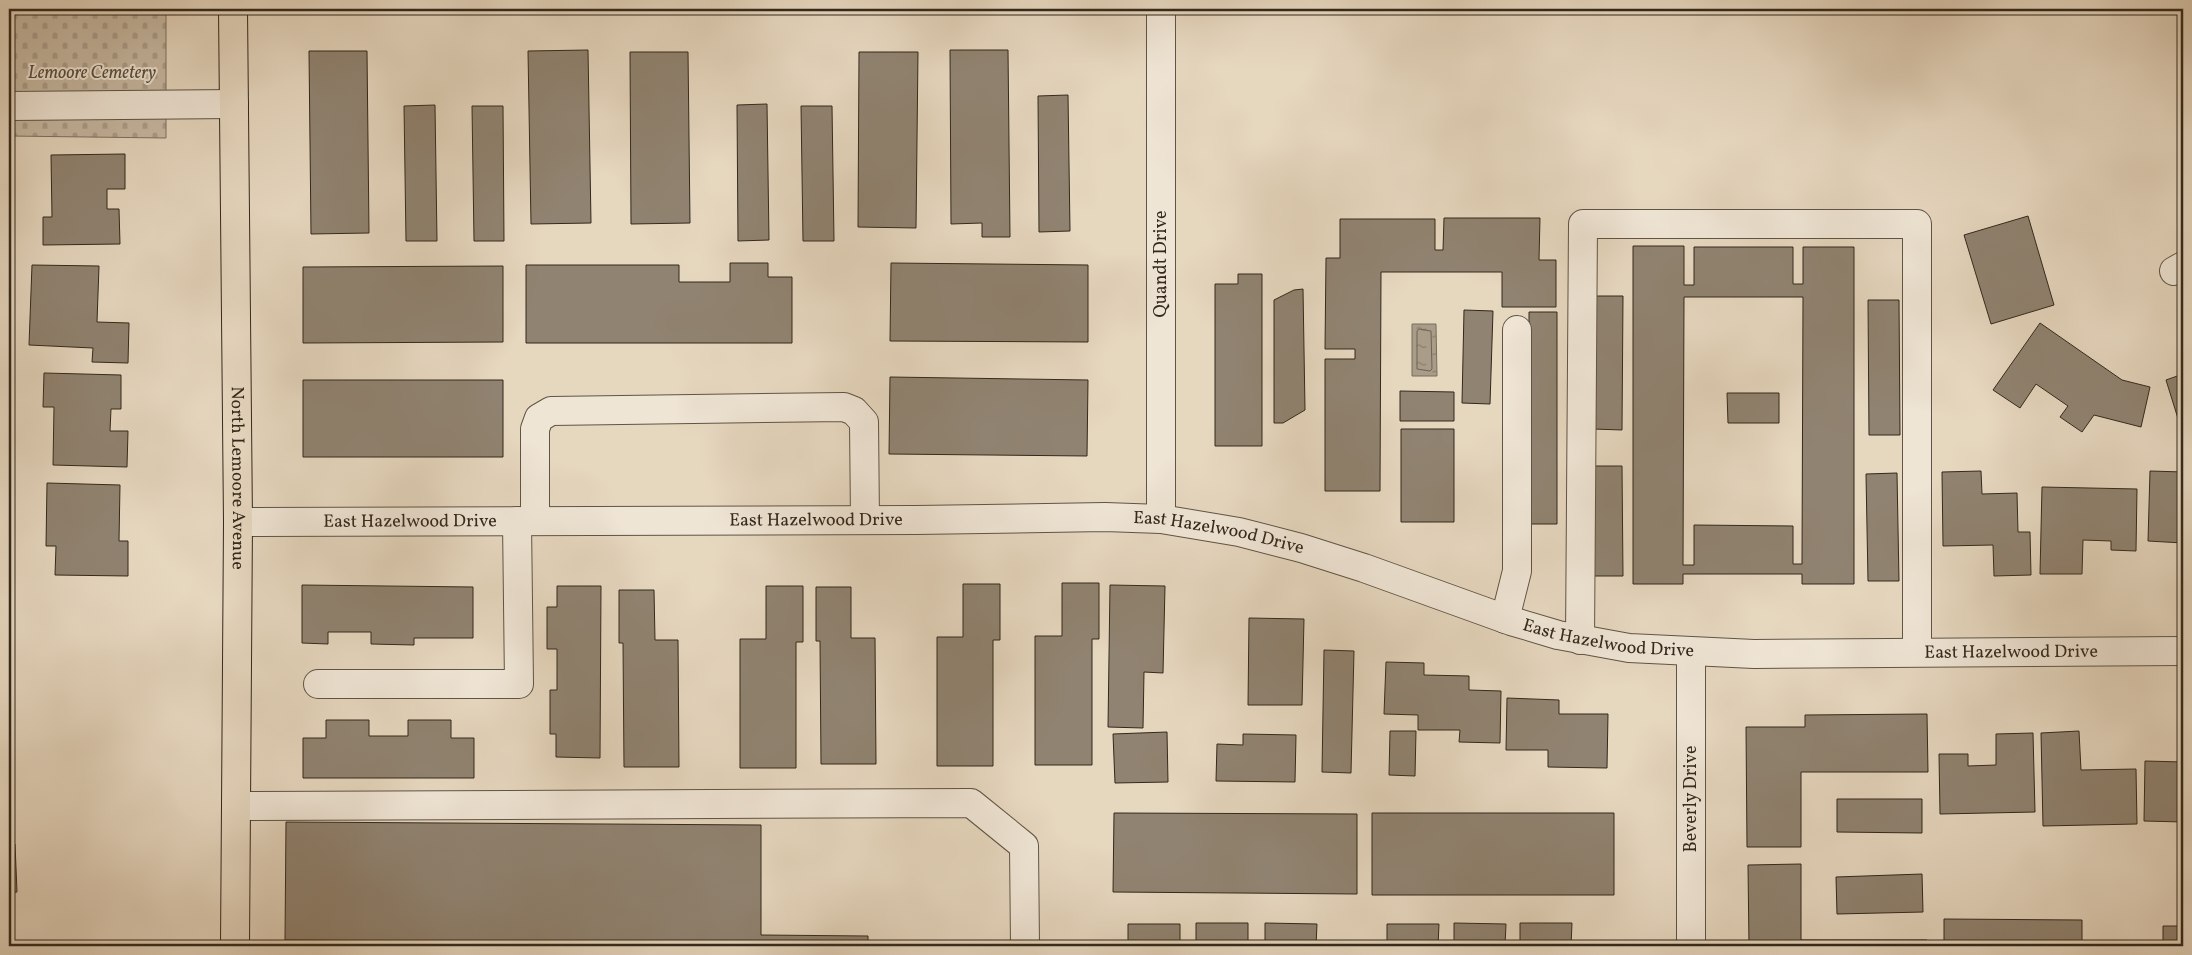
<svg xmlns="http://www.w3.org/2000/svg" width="2192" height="955" font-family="Vollkorn,serif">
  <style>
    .cemetery { fill: url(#cemetery-stones); stroke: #7c7160 }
    .water { fill: url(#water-ripples); stroke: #796e5d }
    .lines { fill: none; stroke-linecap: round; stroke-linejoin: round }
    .shore { stroke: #6e6252; stroke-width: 1 }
    .building { fill: #908371; stroke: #32291d; fill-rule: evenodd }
    .minor-casing { stroke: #5f5446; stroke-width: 30 }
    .major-casing { stroke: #32291d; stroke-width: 30 }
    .minor { stroke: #efe5d5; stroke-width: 28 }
    .major { stroke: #e6d7bf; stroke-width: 28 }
    .labels { text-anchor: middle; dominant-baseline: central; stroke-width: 4; stroke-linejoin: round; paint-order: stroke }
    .park-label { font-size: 18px; font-style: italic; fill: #574d3e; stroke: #efe5d5 }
    .street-label { font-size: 18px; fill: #32291d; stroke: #efe5d5 }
  </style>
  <defs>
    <pattern id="cemetery-stones" width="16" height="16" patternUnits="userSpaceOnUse" patternTransform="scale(1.25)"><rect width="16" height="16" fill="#c7b9a3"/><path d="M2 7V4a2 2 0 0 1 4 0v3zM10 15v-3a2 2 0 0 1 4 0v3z" fill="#ab9f8c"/></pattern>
    <pattern id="water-ripples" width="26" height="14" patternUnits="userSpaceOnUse" patternTransform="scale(1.25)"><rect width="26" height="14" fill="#a99c88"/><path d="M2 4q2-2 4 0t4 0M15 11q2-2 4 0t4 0" fill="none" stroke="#8a7f6f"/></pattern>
  </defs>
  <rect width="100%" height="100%" fill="#e6d7bf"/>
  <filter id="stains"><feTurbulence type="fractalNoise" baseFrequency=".004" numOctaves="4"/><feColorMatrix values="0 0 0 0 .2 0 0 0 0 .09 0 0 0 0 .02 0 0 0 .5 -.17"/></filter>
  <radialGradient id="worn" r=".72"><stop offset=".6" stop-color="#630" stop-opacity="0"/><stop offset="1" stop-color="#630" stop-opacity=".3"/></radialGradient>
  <path class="cemetery" d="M9,9H166V138L9,136Z"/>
  <path class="water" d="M1412,324H1436L1437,376H1412Z"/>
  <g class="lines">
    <path class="shore" d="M1419,329L1431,331L1432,369L1430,371L1417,369V332Z"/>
  </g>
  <path class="building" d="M588,50L591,223L531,224L528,51Z
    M950,50H1008L1010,237H982V223L951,224Z
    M309,51H367L369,233L311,234Z
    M630,52H688L690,223L631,224Z
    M859,52H918L916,228L858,227Z
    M1068,95L1070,231L1039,232L1038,96Z
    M767,104L769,240L738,241L737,105Z
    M435,105L437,241H406L404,106Z
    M472,106H503L504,241H474Z
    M801,106H832L834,241H803Z
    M125,154V189H107V209H119L120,244L43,245V217H52L51,155Z
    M2028,216L2054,305L1991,324L1964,235Z
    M1444,218H1540L1539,260H1556V307H1502V272H1381L1380,491H1325V359H1355V349H1325L1326,258H1340V219H1435V250H1443Z
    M1633,246H1684V285H1694V247H1793V284H1803V247H1854V584H1802V574H1683V584H1633ZM1684,297H1803L1802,564H1793V526L1694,525V565H1683Z
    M730,263H768V277H792V343H526V265H679V282H730Z
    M891,263L1088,265V342L890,341Z
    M32,265L99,266L97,322L129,323L128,363L92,362L93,348L29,345Z
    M503,266V342L303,343V267Z
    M1238,274H1262V446H1215V284H1238Z
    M1303,289L1305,410L1283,423H1274V300L1294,290Z
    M1594,296H1623L1622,430L1593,429Z
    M1868,300H1899L1900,435H1869Z
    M1464,310L1493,311L1490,404L1462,403Z
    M1529,312H1557V524H1529Z
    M2040,323L2122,380L2150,387L2141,427L2094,415L2082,432L2060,417L2068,406L2036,384L2020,408L1993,390Z
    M44,373L121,375V409H111L110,431H128L127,467L53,465L54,407H43Z
    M2183,374V424L2180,425L2166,380Z
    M890,377L1088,380L1087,456L889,454Z
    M303,380H503V457H303Z
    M1400,391L1454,392V421H1400Z
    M1727,393H1779V423H1728Z
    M1401,429H1454V522H1401Z
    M1593,466H1622L1623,576H1594Z
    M1981,471L1982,494L2017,493L2018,532H2030L2031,575L1994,576L1993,545L1943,546L1942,472Z
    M2150,471L2183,472V543L2148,541Z
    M1897,473L1899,581H1868L1866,474Z
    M47,483L120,485L119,541H128V576L55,575L56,546H46Z
    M2042,487L2137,489L2136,551L2111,550V541L2083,540L2082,574H2040Z
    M1062,583H1099V639H1092V765H1035V636H1062Z
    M963,584H1000V640H993V766H937V637H963Z
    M302,585L473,587V638H414V645L371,644V632H328V644L302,643Z
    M1110,585L1165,586L1163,673L1144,672L1143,728L1108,727Z
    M557,586H601L600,758L556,757V734H550V690H557V649H547V607H557Z
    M766,586H803V642H796V768H740V639H766Z
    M816,587H851V638H875L876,764H821L820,641H816Z
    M619,590H654L655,640H678L679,767H624L623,643H619Z
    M1249,618L1304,619L1302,705H1248Z
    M1324,650L1354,651L1351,773L1322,772Z
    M1386,662L1424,663V675L1469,676V690L1501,691L1500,743L1459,742L1460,730H1418V715L1384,714Z
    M1507,698L1559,700V714H1608L1607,768L1548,767V750H1506Z
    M1927,714L1928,772H1801V847H1747L1746,727H1805V715Z
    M326,720H369V736H408V720H451V738H474V778H303V738H326Z
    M1390,731H1416L1415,776L1389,775Z
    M2079,731L2081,770L2136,769L2137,824L2043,826L2041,733Z
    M1167,732L1168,782L1115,783L1113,734Z
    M2033,733L2035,812L1940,814L1939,754H1968V766L1996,765V734Z
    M1243,734L1296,735L1295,782L1216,781L1217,744L1243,745Z
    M2145,761L2183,762V822L2144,821Z
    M1837,799H1922V833L1837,832Z
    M1114,813L1357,814V894L1113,892Z
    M1372,813H1614V895H1372Z
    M286,822L761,825V935L868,936V946H744V943L285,940Z
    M9,844H15L17,892L9,893Z
    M1801,864V940H1927V946H1749L1748,865Z
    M1922,874L1923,912L1837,914L1836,877Z
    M1944,919L2082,920V942H2089V946H1944Z
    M1196,923H1248V946H1196Z
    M1265,923L1317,924L1316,946H1265Z
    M1454,923L1506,924L1505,946H1454Z
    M1520,923H1572L1571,946H1520Z
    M1128,924H1180V946H1128Z
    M1387,924H1439L1438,946H1387Z
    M2163,926H2183V946H2163Z"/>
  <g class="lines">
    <defs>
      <g id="minor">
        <path d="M1161,9V519"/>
        <path d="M9,106L234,104"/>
        <path d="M2174,271L2183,266"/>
        <path d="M535,521V429L539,418L551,411L844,407L854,411L864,422L865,520"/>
        <path id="s1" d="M238,522L916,520L1105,517L1161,519L1239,532L1301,548L1364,568L1511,621L1558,635L1629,648L1754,654L2183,651"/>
        <path d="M1505,619L1517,571V330"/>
        <path d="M1580,640L1583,224H1917V652"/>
        <path d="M318,684H519L517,521"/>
        <path d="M236,806L971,803L1024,846L1025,946"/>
        <path d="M1691,946V652"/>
      </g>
      <g id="major">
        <path id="s2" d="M233,9L238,522L235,946"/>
      </g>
    </defs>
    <use href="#minor" class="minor-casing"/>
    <use href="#major" class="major-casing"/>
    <use href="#minor" class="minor"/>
    <use href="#major" class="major"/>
  </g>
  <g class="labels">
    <g class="park-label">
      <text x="92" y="73">Lemoore Cemetery</text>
    </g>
    <g class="street-label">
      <text transform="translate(1161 264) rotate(-90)">Quandt Drive</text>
      <text stroke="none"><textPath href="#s2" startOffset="469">North Lemoore Avenue</textPath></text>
      <text stroke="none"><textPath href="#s1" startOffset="578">East Hazelwood Drive</textPath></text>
      <text stroke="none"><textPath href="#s1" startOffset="172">East Hazelwood Drive</textPath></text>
      <text stroke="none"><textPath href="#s1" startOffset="982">East Hazelwood Drive</textPath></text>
      <text stroke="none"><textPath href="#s1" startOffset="1388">East Hazelwood Drive</textPath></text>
      <text stroke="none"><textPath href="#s1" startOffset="1792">East Hazelwood Drive</textPath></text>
      <text transform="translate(1691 799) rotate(-90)">Beverly Drive</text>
    </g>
  </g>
  <rect width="2192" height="955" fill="none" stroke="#e6d7bf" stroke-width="30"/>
  <rect x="10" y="10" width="2172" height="935" fill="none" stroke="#32291d" stroke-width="2.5"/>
  <rect x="15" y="15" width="2162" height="925" fill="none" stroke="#32291d"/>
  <rect width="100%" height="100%" filter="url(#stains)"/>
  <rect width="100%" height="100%" fill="url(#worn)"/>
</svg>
